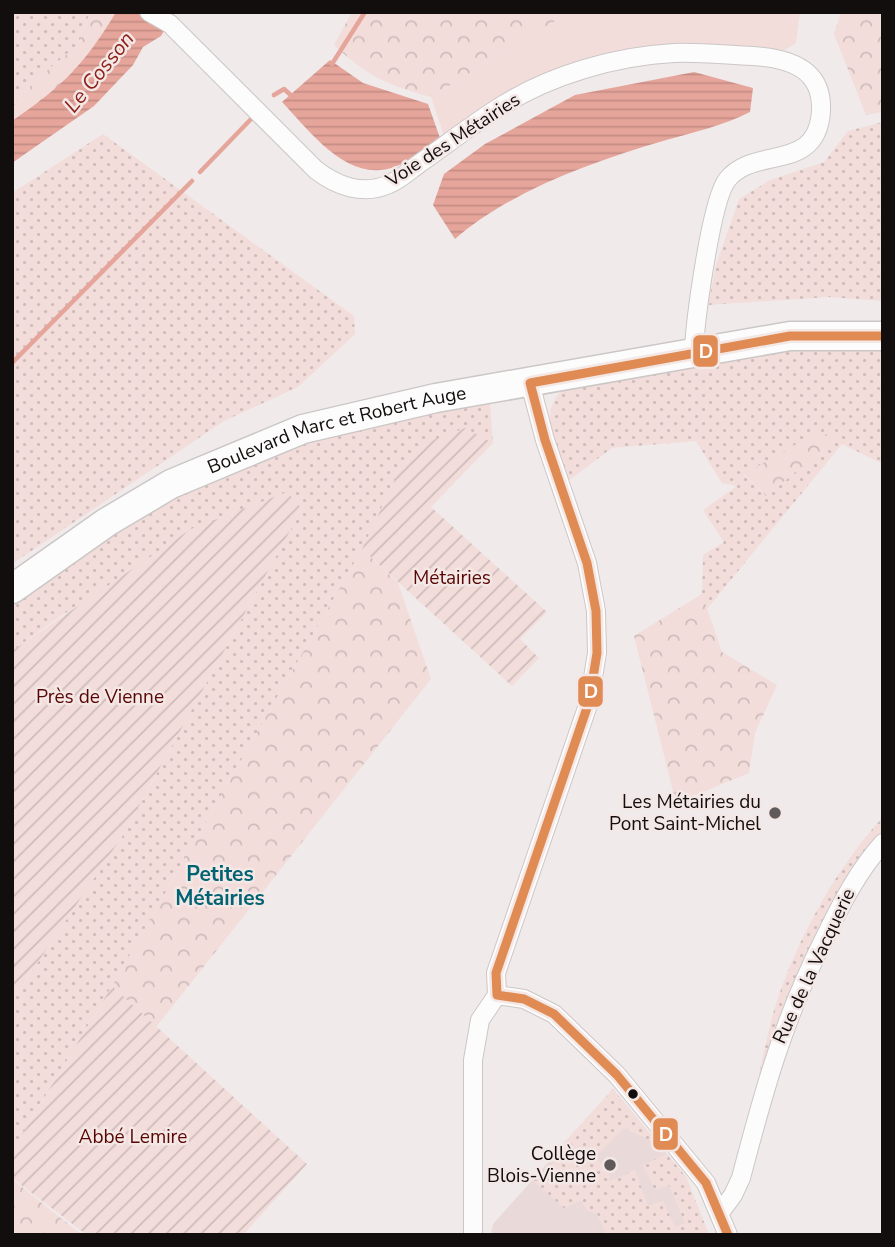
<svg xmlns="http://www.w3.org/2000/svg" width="895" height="1247" font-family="'Nunito Sans',sans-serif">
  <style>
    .built { fill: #e9dad9 }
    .grass { fill: url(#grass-dots); fill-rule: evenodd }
    .forest { fill: url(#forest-crowns) }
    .garden { fill: url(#garden-furrows) }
    .pitch { fill: #f2dddb }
    .water { fill: url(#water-rules) }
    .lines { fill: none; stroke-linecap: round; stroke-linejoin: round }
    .stream { stroke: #e6a59b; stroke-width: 4.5 }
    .street-casing { stroke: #ccc7c7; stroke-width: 20 }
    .primary-casing { stroke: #ccc7c7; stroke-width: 31 }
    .street { stroke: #fdfcfc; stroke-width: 18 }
    .primary { stroke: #fdfcfc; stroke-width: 28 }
    .bus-1-casing { stroke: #f4e8e6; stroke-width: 14 }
    .bus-1 { stroke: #e08b54; stroke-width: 9 }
    .poi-dot { fill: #605b5a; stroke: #f4e8e6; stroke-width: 2.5 }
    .bus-dot { fill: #120e0d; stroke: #f4e8e6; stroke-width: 2.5 }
    .labels { text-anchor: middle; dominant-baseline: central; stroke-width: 5; stroke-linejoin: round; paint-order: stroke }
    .street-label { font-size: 19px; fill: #120e0d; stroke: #f4e8e6 }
    .park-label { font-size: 19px; fill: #580503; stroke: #f4e8e6 }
    .poi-label { font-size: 19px; fill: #120e0d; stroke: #f4e8e6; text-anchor: end }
    .water-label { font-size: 21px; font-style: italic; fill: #8d221a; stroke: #f4e8e6 }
    .neighbourhood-label { font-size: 21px; font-weight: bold; fill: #016272; stroke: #f4e8e6 }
    .line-badge { stroke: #f4e8e6; stroke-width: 2.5 }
    .badge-label { font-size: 19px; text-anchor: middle; font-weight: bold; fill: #fff }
  </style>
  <defs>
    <pattern id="grass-dots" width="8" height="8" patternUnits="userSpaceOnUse" patternTransform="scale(1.75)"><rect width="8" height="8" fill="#f2dddb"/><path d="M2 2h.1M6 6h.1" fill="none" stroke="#cebcbb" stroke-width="1.8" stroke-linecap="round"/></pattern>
    <pattern id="forest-crowns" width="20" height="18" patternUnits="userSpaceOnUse" patternTransform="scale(1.75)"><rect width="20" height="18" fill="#f2dddb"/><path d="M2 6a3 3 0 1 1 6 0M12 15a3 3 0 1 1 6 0" fill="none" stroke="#cebcbb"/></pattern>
    <pattern id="garden-furrows" width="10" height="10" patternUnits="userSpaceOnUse" patternTransform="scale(1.75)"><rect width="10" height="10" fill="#f2dddb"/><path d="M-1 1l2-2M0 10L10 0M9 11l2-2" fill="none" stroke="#cebcbb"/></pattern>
    <pattern id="water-rules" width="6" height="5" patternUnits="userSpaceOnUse" patternTransform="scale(1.75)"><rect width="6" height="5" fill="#e6a59b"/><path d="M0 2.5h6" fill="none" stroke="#c48d84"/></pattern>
  </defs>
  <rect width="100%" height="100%" fill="#f0eaea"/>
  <path class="built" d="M613,1089L686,1177L709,1235H491L493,1224Z"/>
  <path class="grass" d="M12,12H90L79,44L37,79L12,106Z
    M883,122V301L829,297L708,305L716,265L739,199L770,180L824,162L848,131Z
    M103,134L354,316L355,334L298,387L224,421L12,564V193Z
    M883,348V464L842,444L707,609L702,594L703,555L724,542L703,510L737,486L722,483L696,441L612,448L568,481C558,451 534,412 566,387L762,349ZM836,439L766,496L744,475Z
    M490,403L493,443L465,429L400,469L362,549L112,986L12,1151V1001L123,835L302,509L65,613L12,651V603L171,495L317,438L421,414Z
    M883,817V838L764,1076L759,1074C765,1050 769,1025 777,1001C799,936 836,868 883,817Z
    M613,1089L658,1144L624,1128L594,1158L607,1167L610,1181L635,1170L648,1206L663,1201L675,1227L685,1223L669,1185L655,1190L643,1165L667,1154L686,1177L709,1235H602L605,1232L597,1213L587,1211L581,1200L564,1208L532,1180L537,1174L541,1177L554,1162L550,1158Z"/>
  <path class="forest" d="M90,12H119L103,60L12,131V106L37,79L79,44Z
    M352,12H570L431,97C385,84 369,77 334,45Z
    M841,12H883V112L866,115L834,34Z
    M819,431L836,439L766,496L744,474Z
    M362,549L398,583L431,679L156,1027L112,986Z
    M702,594L722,652L777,685L755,733L749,773L676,803L634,636Z
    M12,1179L82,1235H12Z"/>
  <path class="garden" d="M465,428L493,443L431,507L547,612L520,639L539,658L512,686L362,549L400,469L425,443Z
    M287,492L302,509L123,835L12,1001V651L191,529Z
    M112,986L307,1164L243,1235H87L12,1178V1151Z"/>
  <path class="pitch" d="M570,12H800L796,43L783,51L650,47L583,64L445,139L431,97Z"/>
  <path class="water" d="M116,12H175L161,36L143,47L133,65L94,106L12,163V121C63,86 85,64 116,12Z
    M330,60L363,83L428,104L440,138C426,147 410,162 394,167C347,184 309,130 282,102Z
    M694,72L753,88L750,112C722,126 694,132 663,141C594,161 510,191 455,239L433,205L444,174L485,144L575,95Z"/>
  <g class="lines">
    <path class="stream" d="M332,64L365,12
      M274,95L284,89L293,97
      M200,172L253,117
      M12,363L192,181"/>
    <defs>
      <path id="street" d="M149,12L170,24L316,170C337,186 363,196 389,184C400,180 410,170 420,163C447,144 474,123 503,105C551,75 616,56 674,53C700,52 727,55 753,56C788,58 823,68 821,111C817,174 754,145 727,180C711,201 695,321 694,351
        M497,995L524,999L554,1014L617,1075L706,1183L728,1235
        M719,1214L733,1195L741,1178C764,1090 783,1021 824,939C841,905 857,872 883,843
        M473,1235V1060L480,1020L497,995L496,973L589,702L597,653L596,611L587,563L545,440L530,383"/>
      <g id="primary">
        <path id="s1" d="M12,589L107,522L171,484L303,429L436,398L790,336H883"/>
      </g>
    </defs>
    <use href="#street" class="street-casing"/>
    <use href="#primary" class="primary-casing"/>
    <use href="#street" class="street"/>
    <use href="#primary" class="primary"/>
    <defs>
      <path id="bus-1" d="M530,383L790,336H883
        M497,995L496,973L589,702L597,653L596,611L587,563L545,440L530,383
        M497,995L524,999L554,1014L617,1075L706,1183L728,1235"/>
    </defs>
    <use href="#bus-1" class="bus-1-casing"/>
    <use href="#bus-1" class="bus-1"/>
  </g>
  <g class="poi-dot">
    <circle cx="775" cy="813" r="7"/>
    <circle cx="610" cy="1165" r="7"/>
  </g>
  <circle class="bus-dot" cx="633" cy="1094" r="6"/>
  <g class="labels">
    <g class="street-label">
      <text transform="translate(453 140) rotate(-33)">Voie des Métairies</text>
      <text stroke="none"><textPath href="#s1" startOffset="366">Boulevard Marc et Robert Auge</textPath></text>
      <text transform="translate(814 966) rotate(-65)">Rue de la Vacquerie</text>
    </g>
    <g class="park-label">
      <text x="452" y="578">Métairies</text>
      <text x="100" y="697">Près de Vienne</text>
      <text x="133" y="1137">Abbé Lemire</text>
    </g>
    <g class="poi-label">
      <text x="761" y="802">Les Métairies du<tspan x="761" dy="22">Pont Saint-Michel</tspan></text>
      <text x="596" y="1154">Collège<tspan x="596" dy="22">Blois-Vienne</tspan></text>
    </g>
    <g class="water-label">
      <text transform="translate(99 72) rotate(-51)">Le Cosson</text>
    </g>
    <g class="neighbourhood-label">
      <text x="220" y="874">Petites<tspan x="220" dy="24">Métairies</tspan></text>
    </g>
  </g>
  <g class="line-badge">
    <rect x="692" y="334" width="27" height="34" rx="7" fill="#e08b54"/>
    <rect x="577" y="675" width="27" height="33" rx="7" fill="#e08b54"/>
    <rect x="652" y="1117" width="27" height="34" rx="7" fill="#e08b54"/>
  </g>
  <g class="badge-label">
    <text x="706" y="358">D</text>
    <text x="591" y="698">D</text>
    <text x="666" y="1141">D</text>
  </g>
  <rect width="895" height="1247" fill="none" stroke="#120e0d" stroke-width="28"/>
</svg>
